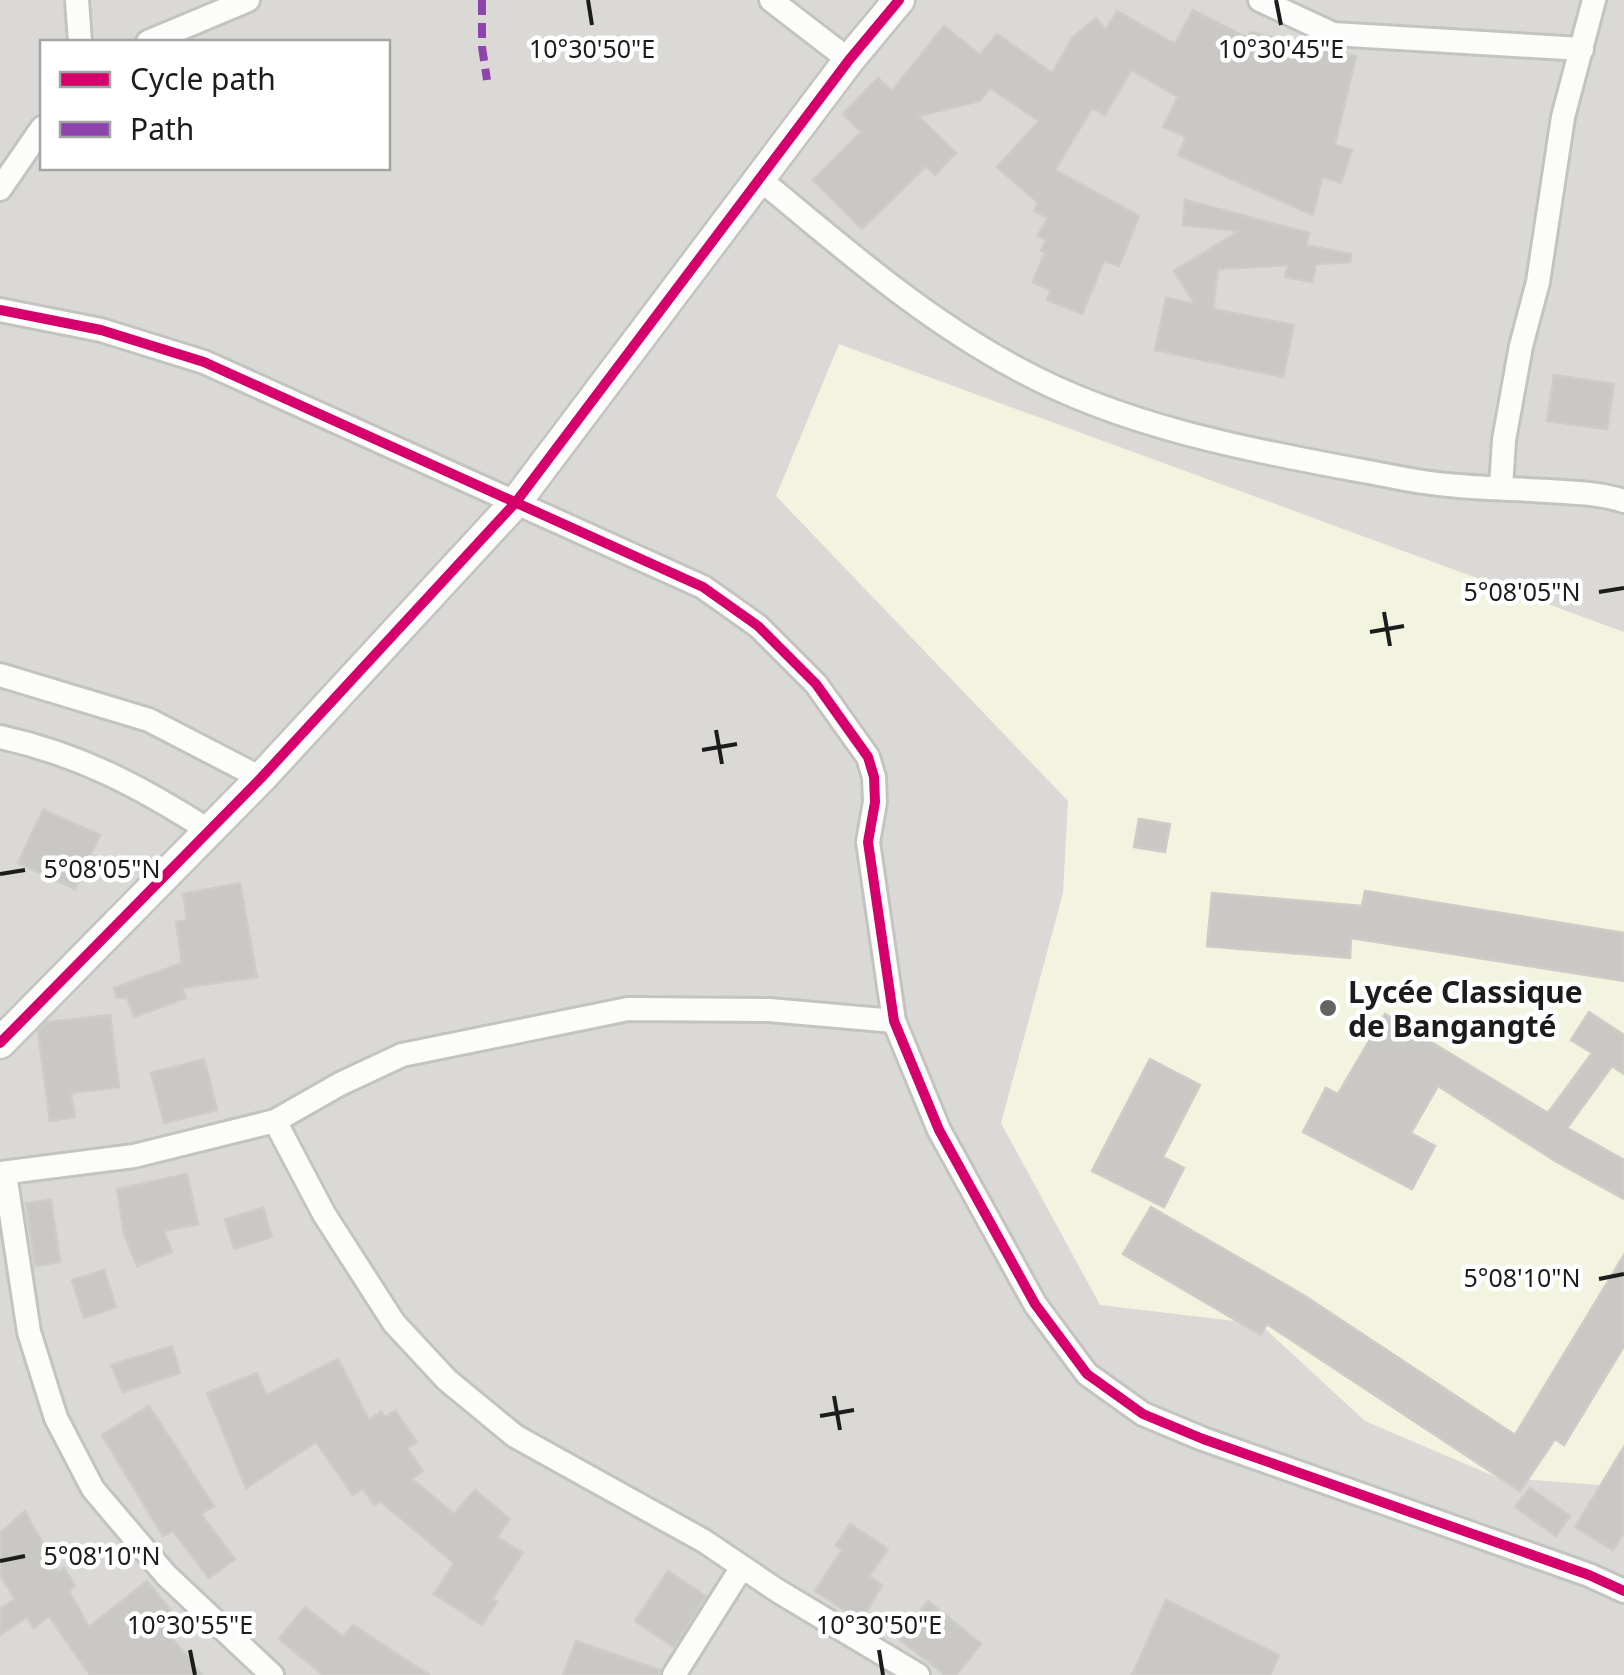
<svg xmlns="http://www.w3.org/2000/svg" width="1624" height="1675" font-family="'Noto Sans',sans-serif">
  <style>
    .residential { fill: #dad9d6; fill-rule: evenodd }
    .education { fill: #f2f4e0 }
    .building { fill: #c9c8c5; stroke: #ceccc7; stroke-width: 2.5 }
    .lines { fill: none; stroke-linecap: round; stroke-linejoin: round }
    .minor-casing { stroke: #c3c3c1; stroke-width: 28 }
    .tertiary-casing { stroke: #c3c3c1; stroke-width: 35 }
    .minor { stroke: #fcfcfb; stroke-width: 22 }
    .tertiary { stroke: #fcfcfb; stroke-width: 30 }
    .quiet { stroke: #8e44ad; stroke-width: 8; stroke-dasharray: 15 8; stroke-linecap: butt }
    .cycleway-casing { stroke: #fff; stroke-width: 16 }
    .cycleway { stroke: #d6006c; stroke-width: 10 }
    .ticks { fill: none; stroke: #1c1c1c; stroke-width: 4 }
    .poi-dot { fill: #646462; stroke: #fff; stroke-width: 4 }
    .labels { text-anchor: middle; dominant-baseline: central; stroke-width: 9; stroke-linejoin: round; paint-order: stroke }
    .poi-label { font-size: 30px; font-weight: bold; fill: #1c1c1c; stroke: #fff; text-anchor: start }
    .ticks-label { font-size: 25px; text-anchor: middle; fill: #1c1c1c; stroke: #fff; stroke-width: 9; stroke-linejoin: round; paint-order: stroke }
  </style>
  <rect width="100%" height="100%" fill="#ebeae5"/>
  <path class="residential" d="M0,0H1624V1675H0ZM42,42H388V168H42Z"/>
  <path class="education" d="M839,344L1624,632V1487L1496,1477L1365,1421L1260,1324L1100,1305L1001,1123L1063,893L1068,801L776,496Z"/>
  <path class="building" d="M1193,10L1248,38L1250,32L1356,56L1335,145L1352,150L1341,183L1322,177L1313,215L1178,155L1186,137L1163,127L1178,97L1131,70L1105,115L1092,108L1055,170L1139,216L1119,266L1104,261L1082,314L1047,300L1051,290L1033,282L1045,252L1041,251L1046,240L1038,235L1048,218L1034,211L1038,203L997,167L1039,121L990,88L980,101L918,116L956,153L935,175L926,166L862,229L813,180L861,132L843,114L878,78L892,91L944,26L980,55L997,34L1052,73L1073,37L1096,18L1106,30L1117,11L1175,44Z
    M1185,200L1309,233L1306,245L1351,254L1350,262L1316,264L1312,282L1285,277L1288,265L1218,269L1213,309L1294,325L1283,377L1155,350L1166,298L1195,304L1174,271L1239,231L1183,225Z
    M1554,375L1614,384L1607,429L1547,421Z
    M43,810L100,835L75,889L18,863Z
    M1139,819L1170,824L1165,852L1134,847Z
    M240,883L257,977L182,988L186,998L134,1017L127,997L117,998L114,988L182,963L176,922L187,920L183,894Z
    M1365,891L1624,933V981L1351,938L1350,958L1207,946L1212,893L1362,906Z
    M1589,1012L1624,1035V1074L1612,1066L1567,1128L1624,1160V1199L1555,1161L1438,1086L1411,1133L1435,1146L1412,1189L1303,1132L1326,1088L1338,1094L1385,1014L1548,1113L1592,1053L1571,1040Z
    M110,1015L119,1087L71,1093L75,1117L50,1121L38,1031L47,1022Z
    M204,1059L217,1110L164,1123L151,1073Z
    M1150,1059L1200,1085L1163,1157L1184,1168L1164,1207L1092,1171Z
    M187,1174L198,1224L164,1231L172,1252L137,1266L124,1234L117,1189Z
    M51,1200L60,1262L35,1266L26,1203Z
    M1151,1207L1305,1296L1515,1435L1624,1255V1346L1564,1445L1555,1439L1520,1491L1267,1324L1261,1335L1123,1254Z
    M263,1208L272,1237L234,1249L225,1219Z
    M104,1270L116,1307L84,1318L72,1280Z
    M172,1346L180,1373L123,1392L111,1365Z
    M338,1359L369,1420L381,1412L385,1417L395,1411L417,1442L407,1448L423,1471L412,1479L454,1514L475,1490L510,1519L497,1537L523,1553L492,1599L497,1602L482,1625L434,1594L454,1563L380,1501L374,1505L363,1488L353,1495L316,1442L246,1488L207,1393L257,1373L266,1395Z
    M149,1406L214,1506L201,1514L235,1559L209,1578L173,1531L163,1536L102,1435Z
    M1624,1447V1532L1613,1550L1575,1527Z
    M1530,1488L1570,1516L1556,1536L1515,1507Z
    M25,1511L58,1572L64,1568L75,1586L69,1591L89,1627L147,1581L181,1623L168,1633L202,1675H90L49,1616L34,1628L27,1617L0,1635V1609L15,1599L0,1575V1533Z
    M850,1524L888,1549L869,1576L882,1585L861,1621L815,1591L842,1550L836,1545Z
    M668,1571L706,1596L674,1647L635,1621Z
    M1166,1600L1279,1655L1270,1675H1132Z
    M928,1601L981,1644L956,1675H945L898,1638Z
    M305,1607L343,1637L353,1625L429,1675H323L279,1639Z
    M576,1641L660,1670L659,1675H563Z"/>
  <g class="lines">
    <defs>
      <path id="minor" d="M77,0L80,42
        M771,0L849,60
        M1260,0L1333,34L1582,49
        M148,42L248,0
        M761,180C843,248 924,319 1018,369C1135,433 1275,454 1405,479C1452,488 1501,488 1549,491C1574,493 1600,493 1624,501
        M0,189L42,128
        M0,310L101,330L204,362L703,587L758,626L816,684L868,757L874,777L875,802L868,842L894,1021L939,1130L1035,1304L1087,1374L1143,1414L1203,1439L1589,1575L1624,1591
        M1501,488L1504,440L1521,346L1538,282L1563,117L1594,0
        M0,675L149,720L261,778
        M0,737C79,754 141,787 208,830
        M275,1121L324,1214L394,1323L447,1380L515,1436L704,1541L778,1591L918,1675
        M0,1173L134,1156L275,1121L340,1084L402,1055L628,1009L769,1010L894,1021
        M5,1174L29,1332L56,1418L93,1489L166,1575L272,1675
        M674,1675L742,1567"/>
      <path id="tertiary" d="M0,1043L261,778L516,502L849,60L899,0"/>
    </defs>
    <use href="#minor" class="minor-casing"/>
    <use href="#tertiary" class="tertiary-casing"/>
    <use href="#minor" class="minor"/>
    <use href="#tertiary" class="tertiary"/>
    <path class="quiet" d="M482,0V47L487,80"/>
    <defs>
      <path id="cycleway" d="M0,310L101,330L204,362L703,587L758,626L816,684L868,757L874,777L875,802L868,842L894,1021L939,1130L1035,1304L1087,1374L1143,1414L1203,1439L1589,1575L1624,1591
        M0,1043L261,778L516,502L849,60L899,0"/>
    </defs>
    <use href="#cycleway" class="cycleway-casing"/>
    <use href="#cycleway" class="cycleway"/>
  </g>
  <path class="ticks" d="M588,0L592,25M1276,0L1281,25M1599,592L1624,588M1384,612L1390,646M1370,632L1404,626M716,730L722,764M702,750L737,744M0,874L25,870M1599,1279L1624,1274M834,1396L840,1430M820,1416L854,1410M0,1561L25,1556M190,1650L195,1675M879,1650L883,1675"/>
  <circle class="poi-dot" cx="1328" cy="1008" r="10"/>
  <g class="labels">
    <g class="poi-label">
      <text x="1348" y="991">Lycée Classique<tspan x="1348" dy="34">de Bangangté</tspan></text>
    </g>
  </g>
  <g class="ticks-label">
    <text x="592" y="58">10°30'50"E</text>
    <text x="1281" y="58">10°30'45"E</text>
    <text x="1522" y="601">5°08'05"N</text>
    <text x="102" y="878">5°08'05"N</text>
    <text x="1522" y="1287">5°08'10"N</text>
    <text x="102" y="1565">5°08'10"N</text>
    <text x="190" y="1634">10°30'55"E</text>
    <text x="879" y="1634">10°30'50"E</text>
  </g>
  <rect x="40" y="40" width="350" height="130" fill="#ffffff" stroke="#a4a4a4" stroke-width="2.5"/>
  <rect x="60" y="72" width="50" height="15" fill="#d6006c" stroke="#a4a4a4" stroke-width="2.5"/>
  <text x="130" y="90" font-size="30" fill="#1c1c1c">Cycle path</text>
  <rect x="60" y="122" width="50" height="15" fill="#8e44ad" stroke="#a4a4a4" stroke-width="2.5"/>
  <text x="130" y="140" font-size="30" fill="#1c1c1c">Path</text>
</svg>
